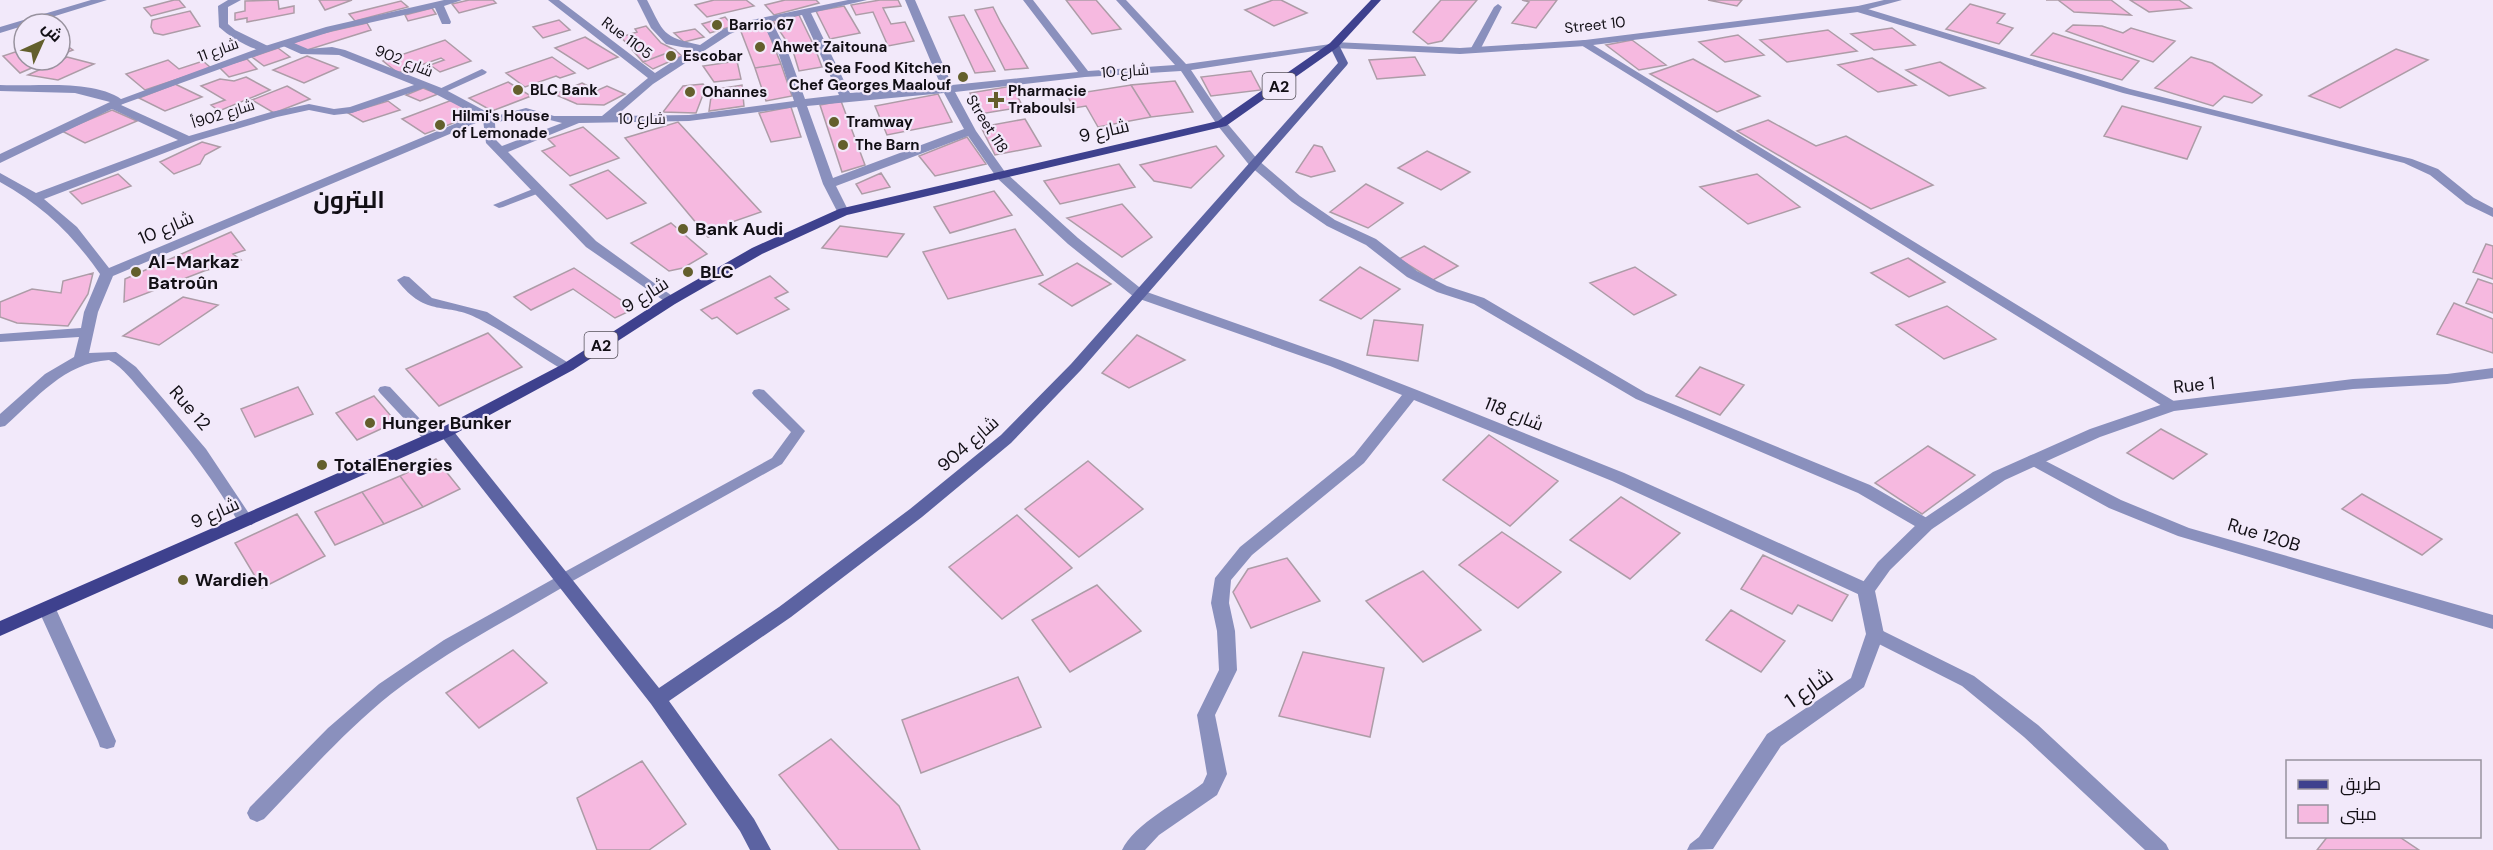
<svg xmlns="http://www.w3.org/2000/svg" width="2493" height="850" font-family="'DM Sans',Cairo,sans-serif">
  <style>
    .building { fill: #f6b9e0; stroke: #ad9ca7; stroke-width: 1.5 }
    .lines { fill: none; stroke-linecap: round; stroke-linejoin: round }
    .service { fill: #8a90bd; fill-rule: evenodd }
    .pedestrian { fill: #8a90bd; fill-rule: evenodd }
    .minor { fill: #8a90bd; fill-rule: evenodd }
    .tertiary { fill: #8a90bd; fill-rule: evenodd }
    .secondary { fill: #5c63a2; fill-rule: evenodd }
    .primary { fill: #3e418e; fill-rule: evenodd }
    .poi-dot { fill: #635f2c; stroke: #f2e9fa; stroke-width: 2 }
    .labels { text-anchor: middle; dominant-baseline: central; stroke-width: 4.5; stroke-linejoin: round; paint-order: stroke }
    .far-poi-label { font-size: 15px; font-weight: bold; fill: #120f15; stroke: #f2e9fa; text-anchor: start }
    .far-street-label { font-size: 15px; fill: #120f15; stroke: #f2e9fa }
    .shield { fill: #f2e9fa; stroke: #55505a; stroke-width: 1.5 }
    .shield-label { font-size: 16px; font-weight: bold; fill: #120f15 }
    .street-label { font-size: 18px; fill: #120f15; stroke: #f2e9fa }
    .poi-label { font-size: 18px; font-weight: bold; fill: #120f15; stroke: #f2e9fa; text-anchor: start }
    .near-street-label { font-size: 21px; fill: #120f15; stroke: #f2e9fa }
    .district-label { font-size: 24px; font-weight: bold; fill: #120f15; stroke: #f2e9fa }
  </style>
  <rect width="100%" height="100%" fill="#f2e9fa"/>
  <path class="building" d="M174,0H179L185,7L151,16L144,8Z
    M278,0L279,9L294,6V13L247,22V18L235,20V13L245,11V1Z
    M319,0H352L325,10Z
    M469,0H493L496,3L459,13L452,4Z
    M714,0H746L754,6L707,17L695,5Z
    M785,0H816L819,3L774,15L765,5Z
    M880,0H898L901,6L883,8L891,24L905,22L914,41L888,46L873,12L856,15L851,5Z
    M1066,0H1096L1121,29L1092,34Z
    M1273,0H1281L1307,13L1274,26L1245,10Z
    M1441,0H1477L1442,41L1428,44L1413,32Z
    M1522,0H1557L1536,28L1512,23L1529,2Z
    M1708,0H1742L1737,6Z
    M2046,0H2111L2131,15L2074,12L2058,0Z
    M2130,0H2179L2191,8L2149,12Z
    M401,1L408,7L355,21L349,14Z
    M1970,4L2005,14L1997,23L2013,28L1999,44L1946,29Z
    M844,6L860,33L830,39L816,11Z
    M993,7L1001,23L1028,68L1005,70L975,10Z
    M432,8L436,14L408,21L405,15Z
    M190,11L200,26L163,35L154,33L151,27L152,20Z
    M799,15L815,48L793,51L773,21Z
    M964,15L995,71L975,73L949,17Z
    M725,17L733,26L710,33L702,24Z
    M559,20L570,30L543,38L533,27Z
    M367,23L371,30L304,51L293,43L314,35Z
    M765,24L781,64L755,68L740,29Z
    M2073,25L2102,26L2123,33L2131,28L2175,41L2153,62L2066,31Z
    M646,26L661,43L675,50L643,62L621,37L637,32L635,29Z
    M1892,28L1915,45L1874,50L1851,34Z
    M695,29L704,37L684,42L674,33Z
    M1828,30L1857,51L1787,62L1760,40Z
    M2053,33L2139,61L2122,80L2031,55Z
    M1738,35L1764,55L1725,62L1699,42Z
    M585,37L618,57L588,69L555,48Z
    M445,40L471,61L440,72L430,65L444,60L441,58L398,73L383,61Z
    M1632,40L1666,65L1639,70L1606,45Z
    M60,41L73,50L60,55Z
    M278,48L290,57L264,66L252,57Z
    M815,48L822,67L799,71L793,51Z
    M24,49V60H50L20,73L3,56Z
    M2396,49L2428,60L2340,108L2309,96Z
    M675,50L682,56L653,69L643,62Z
    M307,56L338,68L304,83L273,70Z
    M67,57L94,64L58,80L28,75Z
    M552,57L575,73L560,78L556,76L525,87L506,73Z
    M1415,57L1425,75L1377,79L1369,60Z
    M2191,57L2212,63L2262,95L2252,103L2224,96L2213,106L2155,88Z
    M1872,58L1916,85L1878,92L1838,65Z
    M247,59L257,69L229,77L219,67Z
    M1693,59L1760,96L1717,112L1650,74Z
    M168,60L179,69L203,61L211,68L145,90L126,74Z
    M737,61L741,79L714,82L703,66Z
    M1940,62L1985,88L1949,96L1906,70Z
    M781,64L792,96L766,101L755,68Z
    M1251,71L1261,90L1211,96L1201,77Z
    M246,77L270,90L219,111L211,105L225,100L201,86L220,79L234,81Z
    M1175,81L1193,112L1151,117L1131,85Z
    M508,82L531,96L492,111L469,98Z
    M582,83L590,87L580,92L587,95L607,86L625,94L604,105L577,104L554,94Z
    M175,84L202,97L165,111L139,98Z
    M703,84L706,87L696,113L663,112L683,86Z
    M742,85L744,106L709,111L712,90Z
    M1131,85L1151,117L1098,127L1086,106L1074,108L1067,95Z
    M287,86L310,99L274,113L252,100Z
    M1012,86L1023,107L980,114L970,93Z
    M423,88L438,94L420,101L406,95Z
    M938,94L952,122L887,135L875,106Z
    M452,100L474,115L425,134L402,119Z
    M388,101L400,110L363,122L348,113Z
    M841,101L865,165L842,172L820,105Z
    M2122,106L2201,127L2187,159L2104,136Z
    M791,107L801,137L771,142L759,113Z
    M112,110L137,121L85,143L62,131Z
    M1025,119L1041,146L995,155L981,127Z
    M1768,120L1816,146L1846,136L1933,185L1871,209L1737,131Z
    M678,122L761,212L729,223L734,228L708,237L625,138Z
    M583,127L619,158L570,176L542,151L555,146L548,139Z
    M967,137L986,164L935,176L919,156Z
    M202,142L220,147L205,155L200,164L174,174L160,162Z
    M1314,145L1322,147L1335,171L1311,177L1296,172Z
    M1216,146L1224,156L1191,188L1154,181L1140,165Z
    M1427,151L1470,172L1441,190L1398,168Z
    M1119,164L1135,187L1060,204L1044,181Z
    M608,170L646,203L607,219L570,185Z
    M881,173L890,187L862,194L856,184Z
    M118,174L131,186L82,204L70,192Z
    M1757,174L1800,207L1748,224L1700,187Z
    M1366,184L1403,203L1368,228L1330,212Z
    M994,191L1012,215L950,233L934,207Z
    M1122,204L1152,237L1122,257L1067,218Z
    M671,223L707,254L683,268L669,271L631,243Z
    M840,226L904,234L887,257L822,248Z
    M1015,229L1043,275L948,299L923,252Z
    M231,232L245,250L233,254L241,260L204,271L124,302L125,279Z
    M2486,244L2493,246V279L2473,272Z
    M1424,246L1458,266L1433,280L1399,259Z
    M1908,258L1945,282L1909,297L1871,273Z
    M1077,263L1111,284L1072,306L1039,284Z
    M1360,267L1400,289L1361,319L1320,300Z
    M1635,267L1676,295L1634,315L1590,283Z
    M574,268L634,309L615,318L573,289L531,310L514,297Z
    M93,273L88,294L68,326L17,323L0,317V302L32,289L61,293L63,281Z
    M770,276L788,292L775,298L789,309L737,334L717,317L712,319L701,310Z
    M2478,279L2493,284V313L2466,303Z
    M183,297L218,305L159,345L123,336Z
    M2454,303L2493,319V353L2437,334Z
    M1947,306L1996,339L1944,359L1896,325Z
    M1374,320L1423,325L1418,361L1367,355Z
    M488,333L522,367L439,406L406,369Z
    M1137,335L1185,360L1129,388L1102,373Z
    M1700,367L1744,385L1720,415L1676,396Z
    M298,387L313,414L255,437L241,409Z
    M374,396L396,422L357,440L336,413Z
    M2161,429L2207,454L2173,479L2127,453Z
    M1489,435L1558,481L1510,526L1443,480Z
    M1928,446L1975,475L1922,514L1875,483Z
    M436,459L460,489L423,507L400,476Z
    M1088,461L1143,509L1079,557L1025,509Z
    M400,476L423,507L384,524L362,492Z
    M362,492L384,524L335,545L315,512Z
    M2362,494L2442,539L2422,555L2342,509Z
    M1621,497L1680,533L1630,579L1570,540Z
    M297,514L325,556L262,588L235,543Z
    M1017,515L1072,568L1002,619L949,567Z
    M1502,532L1561,572L1518,608L1459,565Z
    M1763,555L1848,595L1832,621L1798,605L1792,614L1741,589Z
    M1287,558L1320,601L1251,628L1233,592L1248,569Z
    M1423,571L1481,630L1423,662L1366,601Z
    M1097,585L1141,631L1070,672L1032,620Z
    M1731,610L1785,641L1761,672L1706,640Z
    M513,650L547,683L479,728L446,693Z
    M1303,652L1384,668L1370,737L1279,716Z
    M1018,677L1041,727L921,773L902,720Z
    M831,739L899,806L920,850H839L779,775Z
    M642,761L686,824L649,850H597L577,798Z
    M2328,836H2398L2419,850H2317Z"/>
  <g class="lines">
    <path class="service" d="M1498,4L1502,7L1480,50L1472,52L1470,50L1494,7Z
      M482,69L487,72L485,74L443,93L435,91Z
      M538,187L542,188V192L503,207L499,208L493,205Z
      M385,386L390,387L436,436L438,439L436,442H426L380,393L378,390L380,387Z
      M759,389L764,390L805,431L782,464L569,583H559L556,579L559,575L772,458L791,432L754,396L752,393L754,390Z"/>
    <path class="pedestrian" d="M444,0H462L444,6L451,22L450,24H442L435,8L333,31L270,51L123,104L119,105L113,102L262,47L326,27Z
      M762,18L771,20L789,55L788,57L779,55L761,20Z"/>
    <path class="minor" d="M91,0H107L0,33V27Z
      M228,0H241L228,7V24L235,30L270,47V51C255,53 230,37 219,27L218,6Z
      M548,0H559L655,73L692,49L666,44L651,28L637,0H647C664,33 662,37 700,45L722,30L742,22L848,0H867L811,13L850,93L941,86L905,0H915L952,85L1078,72L1023,0H1033L1088,71L1175,65L1116,0H1126L1186,64L1338,43V47L1334,48L1191,70L1226,122L1258,160L1300,196L1335,220L1376,239L1417,271L1447,286L1484,298L1646,393L1870,485L1932,521L1934,525L1932,529H1920L1858,493L1636,399L1474,304L1437,292L1407,277L1366,245L1327,226L1292,202L1250,166L1218,126L1181,71L1085,77L955,92L976,131L1005,172L1078,238L1144,291L1340,360L1417,390L1624,473L1872,585L1875,590L1872,595L1866,596L1860,595L1612,481L1414,400L1364,463L1252,555L1231,580L1229,603L1235,631L1237,670L1215,715L1227,774L1217,795L1159,835L1145,850H1122C1134,824 1180,801 1203,783L1207,774L1197,715L1219,670L1217,631L1211,603L1215,578L1240,547L1354,455L1402,395L1330,366L1134,297L1068,244L997,178L968,136L836,186L849,212L843,216L839,215L823,184L797,107L689,121L579,123L508,152L596,241L675,298L677,301L670,305L586,247L486,143L483,120L113,276L98,312L89,353L116,352L136,367L206,449L254,521L252,525H240C213,478 180,436 145,395C133,382 124,368 109,360C64,363 37,398 5,426L0,427V414L45,374L74,357L79,337L0,342V334L81,328L84,312L100,274C73,235 42,205 0,182V173L36,193L178,140L112,109L0,163V154L110,102L75,93L0,91V85C34,87 98,78 125,102L121,105L189,136L271,112L309,104L334,109L350,107L414,85L339,55L301,54L281,45V41H289L308,49L332,47L345,50L444,89L489,113L492,117L526,108L554,116H602L648,78ZM802,15L839,95L805,99L789,55L784,52L779,55L794,101L689,115L616,116L653,84L730,34L749,26ZM424,88L476,115L109,268L77,227L44,199L196,141L277,117L309,110L334,115L352,113ZM944,93L964,129L833,178L807,106ZM526,114L562,123L502,146L496,140L495,123Z
      M1858,6L2130,89L2412,159L2438,169L2474,198L2493,208V217L2466,204L2430,175L2404,163L2123,93L1854,11L1853,9Z
      M1585,40L2177,403L2179,406L2172,411L2167,409L1581,45V41Z
      M404,276L409,277L432,298L487,312L575,367L573,370H563C535,353 508,334 479,319C446,301 427,319 397,280Z
      M2034,455L2121,500L2189,528L2493,615V629L2178,536L2109,508L2029,464L2026,460L2029,456Z
      M564,573L570,575L572,579L570,583C510,619 446,651 391,694C345,731 305,776 264,819L257,822L250,819L247,813L250,807L328,728L379,684L444,640Z
      M47,602L53,604L56,609L116,741L114,747L107,749L100,747L98,741L38,609L41,604Z
      M1875,627L1974,676L2038,725L2166,844L2169,850H2145L2024,737L1962,686L1869,639L1866,634L1869,629Z"/>
    <path class="tertiary" d="M1884,0H1902L1858,12L1585,46L1460,54L1334,48L1329,45L1334,42L1460,48L1585,40L1858,6Z
      M2493,368V378L2447,384L2353,389L2174,411L2100,437L2005,480L1932,529L1890,570L1875,591L1884,634L1864,687L1781,746L1713,849L1687,850L1690,844L1699,837L1767,734L1851,678L1866,634L1857,590L1878,562L1920,521L1993,472L2090,429L2172,401L2353,379L2447,374Z"/>
    <path class="secondary" d="M1334,42L1339,45L1348,63L1347,65L1081,370L1011,443L922,517L791,617L669,701L754,819L771,850H750L740,831L651,704L441,436L438,432L441,428H451L659,688L779,607L910,509L1001,435L1071,364L1338,63L1329,45Z"/>
    <path class="primary" d="M1371,0H1381L1338,47L1226,126L847,215L762,254L675,304L573,370L451,436L0,636V621L441,428L563,364L665,298L752,248L839,209L1218,121L1330,43Z"/>
  </g>
  <g class="poi-dot">
    <circle cx="717" cy="25" r="6"/>
    <circle cx="760" cy="47" r="6"/>
    <circle cx="671" cy="56" r="6"/>
    <circle cx="963" cy="77" r="6"/>
    <circle cx="518" cy="90" r="6"/>
    <circle cx="690" cy="92" r="6"/>
    <path d="M993 91h6v6h6v6h-6v6h-6v-6h-6v-6h6z"/>
    <circle cx="834" cy="122" r="6"/>
    <circle cx="440" cy="125" r="6"/>
    <circle cx="843" cy="145" r="6"/>
    <circle cx="683" cy="229" r="6"/>
    <circle cx="136" cy="272" r="6"/>
    <circle cx="688" cy="272" r="6"/>
    <circle cx="370" cy="423" r="6"/>
    <circle cx="322" cy="465" r="6"/>
    <circle cx="183" cy="580" r="6"/>
  </g>
  <g class="labels">
    <g class="far-poi-label">
      <text x="729" y="25">Barrio 67</text>
      <text x="772" y="47">Ahwet Zaitouna</text>
      <text x="683" y="56">Escobar</text>
      <text x="951" y="68" text-anchor="end">Sea Food Kitchen<tspan x="951" dy="17">Chef Georges Maalouf</tspan></text>
      <text x="530" y="90">BLC Bank</text>
      <text x="1008" y="91">Pharmacie<tspan x="1008" dy="17">Traboulsi</tspan></text>
      <text x="702" y="92">Ohannes</text>
      <text x="452" y="116">Hilmi's House<tspan x="452" dy="17">of Lemonade</tspan></text>
      <text x="846" y="122">Tramway</text>
      <text x="855" y="145">The Barn</text>
    </g>
    <g class="far-street-label">
      <text transform="translate(1595 25) rotate(-6)">Street 10</text>
      <text transform="translate(627 38) rotate(37)">Rue 1105</text>
      <text transform="translate(218 50) rotate(-20)">شارع 11</text>
      <text transform="translate(404 61) rotate(22)">شارع 902</text>
      <text transform="translate(1125 71) rotate(-4)">شارع 10</text>
      <text transform="translate(223 114) rotate(-17)">شارع 902أ</text>
      <text x="642" y="119">شارع 10</text>
      <text transform="translate(987 124) rotate(58)">Street 118</text>
    </g>
    <g class="shield">
      <rect x="1262.5" y="73" width="33" height="26" rx="4.5"/>
      <rect x="584.5" y="332" width="33" height="26" rx="4.5"/>
    </g>
    <g class="shield-label">
      <text x="1279" y="86">A2</text>
      <text x="601" y="345">A2</text>
    </g>
    <g class="street-label">
      <text transform="translate(1104 131) rotate(-13)">شارع 9</text>
      <text transform="translate(166 228) rotate(-23)">شارع 10</text>
      <text transform="translate(645 295) rotate(-32)">شارع 9</text>
      <text transform="translate(2194 385) rotate(-6)">Rue 1</text>
      <text transform="translate(190 408) rotate(49)">Rue 12</text>
      <text transform="translate(1514 414) rotate(22)">شارع 118</text>
      <text transform="translate(968 444) rotate(-41)">شارع 904</text>
      <text transform="translate(215 513) rotate(-24)">شارع 9</text>
      <text transform="translate(2264 535) rotate(17)">Rue 120B</text>
    </g>
    <g class="poi-label">
      <text x="695" y="229">Bank Audi</text>
      <text x="148" y="262">Al-Markaz<tspan x="148" dy="21">Batroûn</tspan></text>
      <text x="700" y="272">BLC</text>
      <text x="382" y="423">Hunger Bunker</text>
      <text x="334" y="465">TotalEnergies</text>
      <text x="195" y="580">Wardieh</text>
    </g>
    <g class="near-street-label">
      <text transform="translate(1809 688) rotate(-35)">شارع 1</text>
    </g>
    <g class="district-label">
      <text x="349" y="199">البترون</text>
    </g>
  </g>
  <rect x="2286" y="760" width="195" height="78" fill="#f2e9fa" stroke="#98929e" stroke-width="1.5"/>
  <rect x="2298" y="780" width="30" height="9" fill="#3e418e" stroke="#98929e" stroke-width="1.5"/>
  <text x="2340" y="790" font-size="18" fill="#120f15">طريق</text>
  <rect x="2298" y="805" width="30" height="18" fill="#f6b9e0" stroke="#98929e" stroke-width="1.5"/>
  <text x="2340" y="820" font-size="18" fill="#120f15">مبنى</text>
  <g transform="translate(42 42) rotate(45)"><circle r="28" fill="#f2e9fa" stroke="#98929e" stroke-width="1.5"/>
  <path d="M0-4.5L10 22L0 15L-10 22Z" fill="#635f2c"/>
  <text y="-9" font-size="16" font-weight="bold" text-anchor="middle" fill="#120f15">ش</text>
  </g>
</svg>
